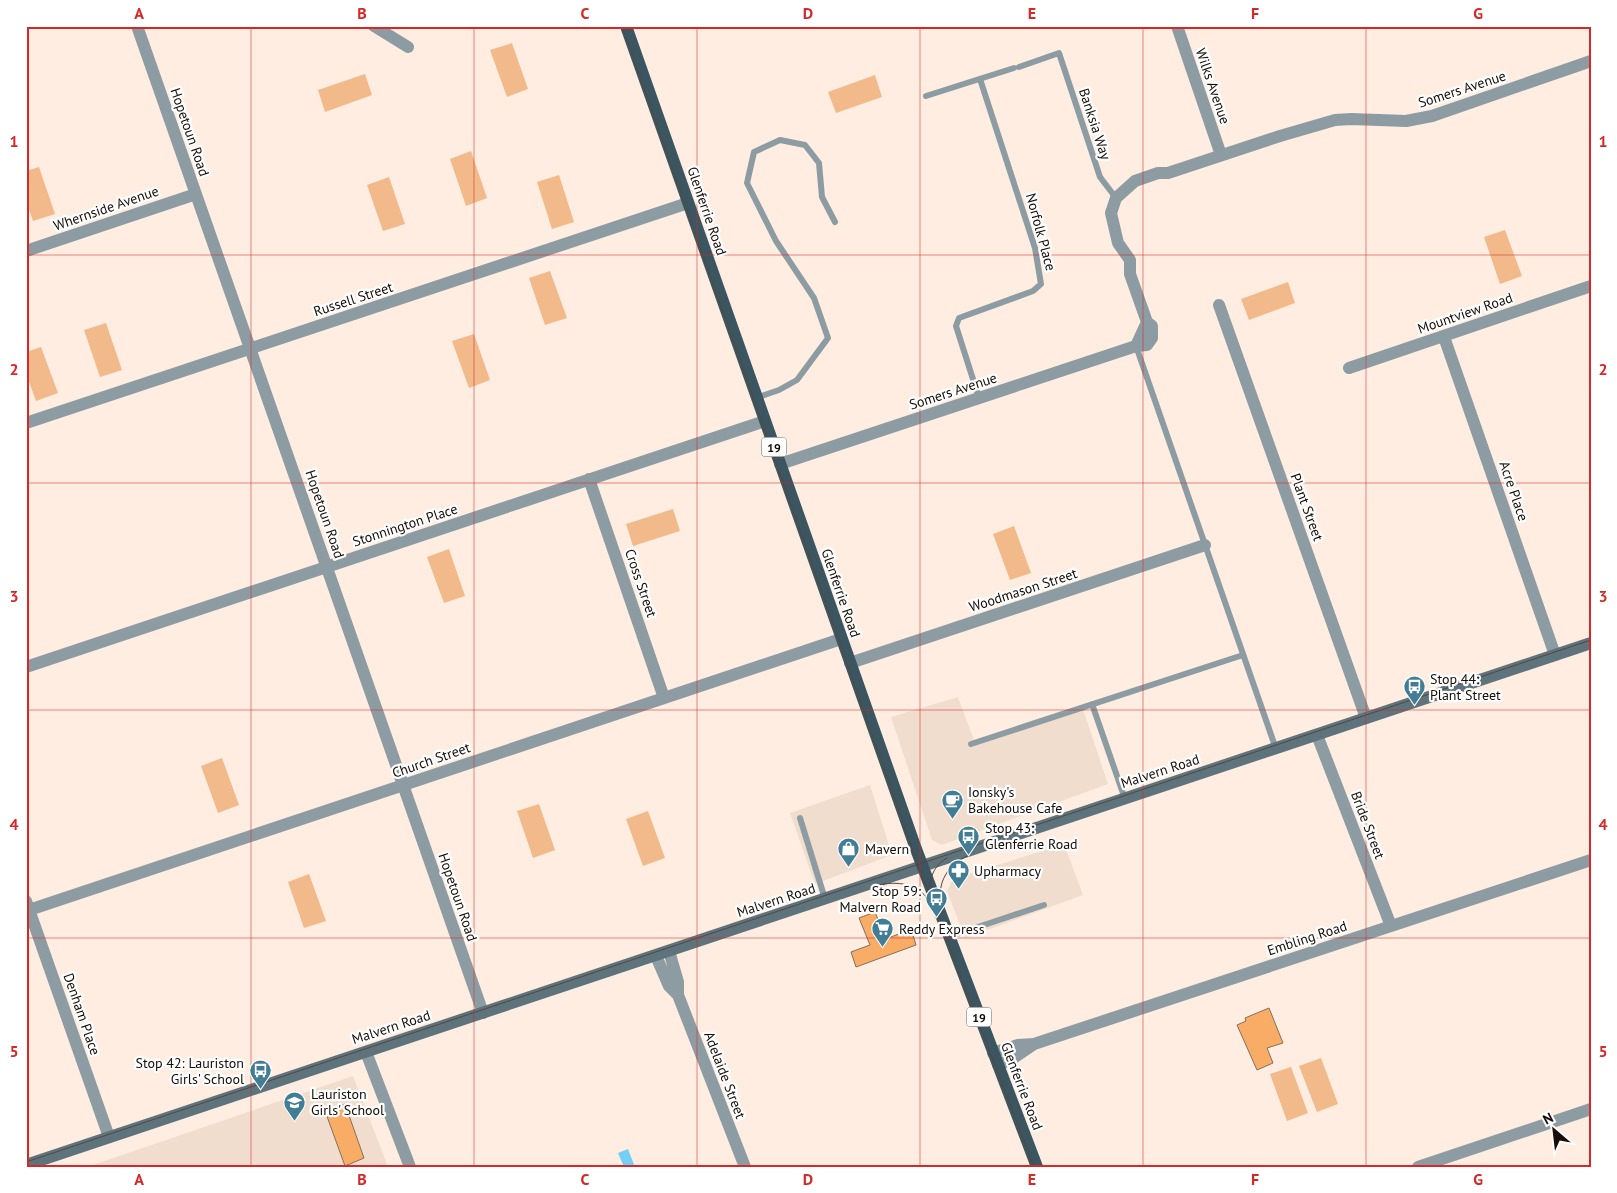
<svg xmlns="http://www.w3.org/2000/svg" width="1617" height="1193" font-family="'PT Sans',sans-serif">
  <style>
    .built { fill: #f1ddcd }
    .green { fill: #f2ba8a }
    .water { fill: #75cff4 }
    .building { fill: #f9ac66; stroke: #866e5b }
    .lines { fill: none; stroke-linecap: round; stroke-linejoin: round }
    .lane { stroke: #8d9ca2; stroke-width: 6 }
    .street { stroke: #8d9ca2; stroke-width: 12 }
    .secondary { stroke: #5e737c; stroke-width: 12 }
    .primary { stroke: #3c5661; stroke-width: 12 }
    .tram { stroke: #52483f; stroke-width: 1 }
    .grid { fill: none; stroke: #d62828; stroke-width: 1; stroke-opacity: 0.55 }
    .labels { text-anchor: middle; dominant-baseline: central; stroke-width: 4.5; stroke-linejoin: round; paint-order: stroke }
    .shield { fill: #fff; stroke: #5b5651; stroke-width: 1 }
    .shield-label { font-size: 12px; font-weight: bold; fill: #150d06 }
    .street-label { font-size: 14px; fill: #150d06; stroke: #fff }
    .poi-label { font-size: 14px; fill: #150d06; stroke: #fff; text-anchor: start }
    .neatline { fill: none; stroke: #d62828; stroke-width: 2 }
    .grid-label { font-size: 16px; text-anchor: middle; font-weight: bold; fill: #d62828 }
  </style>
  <rect width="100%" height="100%" fill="#feede0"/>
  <path class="built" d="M958,697L975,743L1082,706L1108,784L942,845L932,840L891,717Z
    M870,785L892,855L815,884L790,813Z
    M1064,844L1083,895L965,938L947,891L953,879Z
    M353,1076L388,1167H87Z"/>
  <path class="green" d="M512,43L528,89L507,97L490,50Z
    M365,74L372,95L325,112L318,90Z
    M875,75L882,97L836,113L828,92Z
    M471,151L487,198L466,206L450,159Z
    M39,167L55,214L33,221L26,200V171Z
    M559,175L574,222L552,229L537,182Z
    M389,177L405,224L383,231L367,185Z
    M1505,230L1522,276L1500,284L1484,237Z
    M550,271L567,318L545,325L529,278Z
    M1288,282L1295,303L1249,320L1241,299Z
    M106,323L122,370L100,377L84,330Z
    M474,334L490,380L469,388L452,341Z
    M41,347L58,393L36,401L26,373V352Z
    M673,509L680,531L633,546L626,524Z
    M1014,526L1031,573L1010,580L993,534Z
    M449,549L465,596L444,603L427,557Z
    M222,758L239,805L218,813L201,766Z
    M539,804L555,850L533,858L517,811Z
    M648,811L665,858L643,866L626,819Z
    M309,874L326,921L304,928L288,882Z
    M1321,1058L1338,1104L1317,1112L1299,1066Z
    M1291,1067L1308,1113L1287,1121L1270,1074Z"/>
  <path class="water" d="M628,1149L635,1167H624L618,1153Z"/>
  <path class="building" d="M875,912L886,939L911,929L916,945L856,967L851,952L870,945L859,918Z
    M1269,1008L1283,1043L1267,1048L1273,1063L1257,1070L1237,1025L1246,1021L1245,1018Z
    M345,1104L364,1158L345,1166L325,1111Z"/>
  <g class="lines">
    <path class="lane" d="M1019,67L1059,53L1100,177L1116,198
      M926,96L1014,68
      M1136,346L1276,749
      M756,398L779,390L797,380L828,338L814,298L776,241L747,183L754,152L780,140L805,145L819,163L822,197L835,222
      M979,398L956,326L959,318L1033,291L1041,284L1035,248L980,79
      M1092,704L1125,799
      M971,744L1243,655
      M800,818L825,899
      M948,937L1044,905"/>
    <path class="street" d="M137,26L483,1013
      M374,26L408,47
      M1177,26L1221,155
      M26,251L196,194
      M1219,305L1366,718
      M1444,337L1555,655
      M1136,346L1147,322
      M1349,368L1591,286
      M26,423L688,203
      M780,464L1136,346L1147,345L1152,338V326L1147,322L1130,274V260L1118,243L1111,213L1116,198L1135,181L1158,173H1168L1280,136L1335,120L1351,119L1406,121L1432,116L1591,61
      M589,479L664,698
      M850,663L1205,545
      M26,667L765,421
      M1317,735L1391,926
      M26,901L109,1137
      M29,910L841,639
      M669,951L678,982V995L745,1167
      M656,956L669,986L678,995
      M366,1052L410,1167
      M993,1053L1018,1045L1034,1044L1591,860
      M998,1065L1012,1059L1034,1044
      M1418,1167L1591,1109"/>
    <path class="secondary" d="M26,1165L1591,643"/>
    <path class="primary" d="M626,26L916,849L1037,1167"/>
    <path class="tram" d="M622,26L918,865L1034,1167
      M878,885C898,881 916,883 929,900
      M931,894C928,879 934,865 947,858
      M943,913C935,886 944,867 969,855
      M26,1162L1591,640"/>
  </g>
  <path class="grid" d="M251,26V1167M474,26V1167M697,26V1167M920,26V1167M1143,26V1167M1366,26V1167M26,255H1591M26,483H1591M26,710H1591M26,938H1591"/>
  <defs>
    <symbol id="bus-pin" viewBox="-11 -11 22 30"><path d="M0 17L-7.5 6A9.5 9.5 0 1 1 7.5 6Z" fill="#417d95" stroke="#fff"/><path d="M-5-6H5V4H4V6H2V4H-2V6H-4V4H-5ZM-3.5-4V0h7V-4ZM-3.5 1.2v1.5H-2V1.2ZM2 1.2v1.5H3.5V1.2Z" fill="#fff"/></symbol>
    <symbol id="cafe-pin" viewBox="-11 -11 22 30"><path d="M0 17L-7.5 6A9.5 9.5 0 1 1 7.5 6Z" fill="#417d95" stroke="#fff"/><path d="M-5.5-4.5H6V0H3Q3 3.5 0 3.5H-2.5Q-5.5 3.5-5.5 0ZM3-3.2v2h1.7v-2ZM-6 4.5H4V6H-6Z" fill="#fff"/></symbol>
    <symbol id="shop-pin" viewBox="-11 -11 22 30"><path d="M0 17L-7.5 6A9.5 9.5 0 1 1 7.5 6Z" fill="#417d95" stroke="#fff"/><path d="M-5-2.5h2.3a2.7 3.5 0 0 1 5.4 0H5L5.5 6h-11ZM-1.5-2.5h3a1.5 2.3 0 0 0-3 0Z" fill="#fff"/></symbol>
    <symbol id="pharmacy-pin" viewBox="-11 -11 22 30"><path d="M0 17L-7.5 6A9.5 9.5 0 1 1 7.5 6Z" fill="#417d95" stroke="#fff"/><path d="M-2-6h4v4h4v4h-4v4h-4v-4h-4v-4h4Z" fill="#fff"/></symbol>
    <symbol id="supermarket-pin" viewBox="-11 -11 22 30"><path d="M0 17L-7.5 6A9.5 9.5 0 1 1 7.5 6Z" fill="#417d95" stroke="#fff"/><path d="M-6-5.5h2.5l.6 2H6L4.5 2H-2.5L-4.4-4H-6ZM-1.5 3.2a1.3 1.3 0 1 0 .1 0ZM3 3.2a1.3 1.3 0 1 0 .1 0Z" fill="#fff"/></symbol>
    <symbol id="school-pin" viewBox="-11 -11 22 30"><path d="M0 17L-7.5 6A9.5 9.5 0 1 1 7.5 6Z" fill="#417d95" stroke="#fff"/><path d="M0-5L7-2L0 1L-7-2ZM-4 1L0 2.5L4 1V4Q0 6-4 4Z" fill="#fff"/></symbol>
  </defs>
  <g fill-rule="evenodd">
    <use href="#bus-pin" x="1402" y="674" width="25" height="34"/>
    <use href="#cafe-pin" x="940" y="788" width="25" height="34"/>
    <use href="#bus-pin" x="956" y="824" width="25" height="34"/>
    <use href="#shop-pin" x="836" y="836" width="25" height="34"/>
    <use href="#pharmacy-pin" x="946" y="858" width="25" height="34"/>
    <use href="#bus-pin" x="924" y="886" width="25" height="34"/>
    <use href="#supermarket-pin" x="870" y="916" width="25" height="34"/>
    <use href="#bus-pin" x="248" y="1058" width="25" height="34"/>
    <use href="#school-pin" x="282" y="1090" width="25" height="34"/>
  </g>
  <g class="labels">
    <g class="shield">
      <rect x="761.5" y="437.5" width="25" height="19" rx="4"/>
      <rect x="966.5" y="1007.5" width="25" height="19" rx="4"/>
    </g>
    <g class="shield-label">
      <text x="774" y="447">19</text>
      <text x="979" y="1017">19</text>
    </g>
    <g class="street-label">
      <text transform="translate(1213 86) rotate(71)">Wilks Avenue</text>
      <text transform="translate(1462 89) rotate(-18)">Somers Avenue</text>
      <text transform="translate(1095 124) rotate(72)">Banksia Way</text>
      <text transform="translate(190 132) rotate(71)">Hopetoun Road</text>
      <text transform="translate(106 208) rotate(-19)">Whernside Avenue</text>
      <text transform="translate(707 211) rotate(71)">Glenferrie Road</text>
      <text transform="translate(1041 232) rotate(75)">Norfolk Place</text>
      <text transform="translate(353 299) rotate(-18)">Russell Street</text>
      <text transform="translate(1465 313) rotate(-19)">Mountview Road</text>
      <text transform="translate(953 391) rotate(-18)">Somers Avenue</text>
      <text transform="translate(1514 491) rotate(71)">Acre Place</text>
      <text transform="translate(1307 507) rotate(70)">Plant Street</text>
      <text transform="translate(325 514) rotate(71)">Hopetoun Road</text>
      <text transform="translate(405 525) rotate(-18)">Stonnington Place</text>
      <text transform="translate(641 583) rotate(71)">Cross Street</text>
      <text transform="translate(1023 590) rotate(-18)">Woodmason Street</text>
      <text transform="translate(841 593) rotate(71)">Glenferrie Road</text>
      <text transform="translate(431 760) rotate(-19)">Church Street</text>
      <text transform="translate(1160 771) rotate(-18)">Malvern Road</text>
      <text transform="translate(1368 825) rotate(69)">Bride Street</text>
      <text transform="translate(458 897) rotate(71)">Hopetoun Road</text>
      <text transform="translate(776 900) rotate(-18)">Malvern Road</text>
      <text transform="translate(1307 938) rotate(-18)">Embling Road</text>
      <text transform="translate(82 1014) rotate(71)">Denham Place</text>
      <text transform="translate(391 1027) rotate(-18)">Malvern Road</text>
      <text transform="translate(725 1075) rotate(69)">Adelaide Street</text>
      <text transform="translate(1022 1086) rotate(69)">Glenferrie Road</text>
    </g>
    <g class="poi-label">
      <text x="1430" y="679">Stop 44:<tspan x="1430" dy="16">Plant Street</tspan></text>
      <text x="968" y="792">Ionsky's<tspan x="968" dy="16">Bakehouse Cafe</tspan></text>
      <text x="985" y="828">Stop 43:<tspan x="985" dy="16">Glenferrie Road</tspan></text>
      <text x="865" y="849">Mavern</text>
      <text x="974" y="871">Upharmacy</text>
      <text x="921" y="891" text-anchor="end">Stop 59:<tspan x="921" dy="16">Malvern Road</tspan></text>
      <text x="899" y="929">Reddy Express</text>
      <text x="244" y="1063" text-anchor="end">Stop 42: Lauriston<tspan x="244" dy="16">Girls' School</tspan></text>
      <text x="311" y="1094">Lauriston<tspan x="311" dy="16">Girls' School</tspan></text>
    </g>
  </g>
  <rect width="1617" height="1193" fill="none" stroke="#ffffff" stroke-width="55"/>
  <g transform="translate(1554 1130) rotate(332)" stroke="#ffffff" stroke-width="4" paint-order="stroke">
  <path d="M0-4L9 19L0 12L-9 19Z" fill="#150d06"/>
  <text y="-8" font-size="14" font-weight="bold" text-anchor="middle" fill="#150d06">N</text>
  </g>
  <rect x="28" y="28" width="1562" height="1138" class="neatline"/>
  <g class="grid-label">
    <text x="139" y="19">A</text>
    <text x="362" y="19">B</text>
    <text x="585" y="19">C</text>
    <text x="808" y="19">D</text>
    <text x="1032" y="19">E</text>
    <text x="1255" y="19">F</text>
    <text x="1478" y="19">G</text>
    <text x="14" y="147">1</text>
    <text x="1603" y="147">1</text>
    <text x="14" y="375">2</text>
    <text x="1603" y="375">2</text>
    <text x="14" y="602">3</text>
    <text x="1603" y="602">3</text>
    <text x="14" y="830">4</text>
    <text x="1603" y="830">4</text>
    <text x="14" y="1057">5</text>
    <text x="1603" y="1057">5</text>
    <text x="139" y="1185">A</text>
    <text x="362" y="1185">B</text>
    <text x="585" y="1185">C</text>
    <text x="808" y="1185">D</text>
    <text x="1032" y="1185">E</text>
    <text x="1255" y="1185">F</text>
    <text x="1478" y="1185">G</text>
  </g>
</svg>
